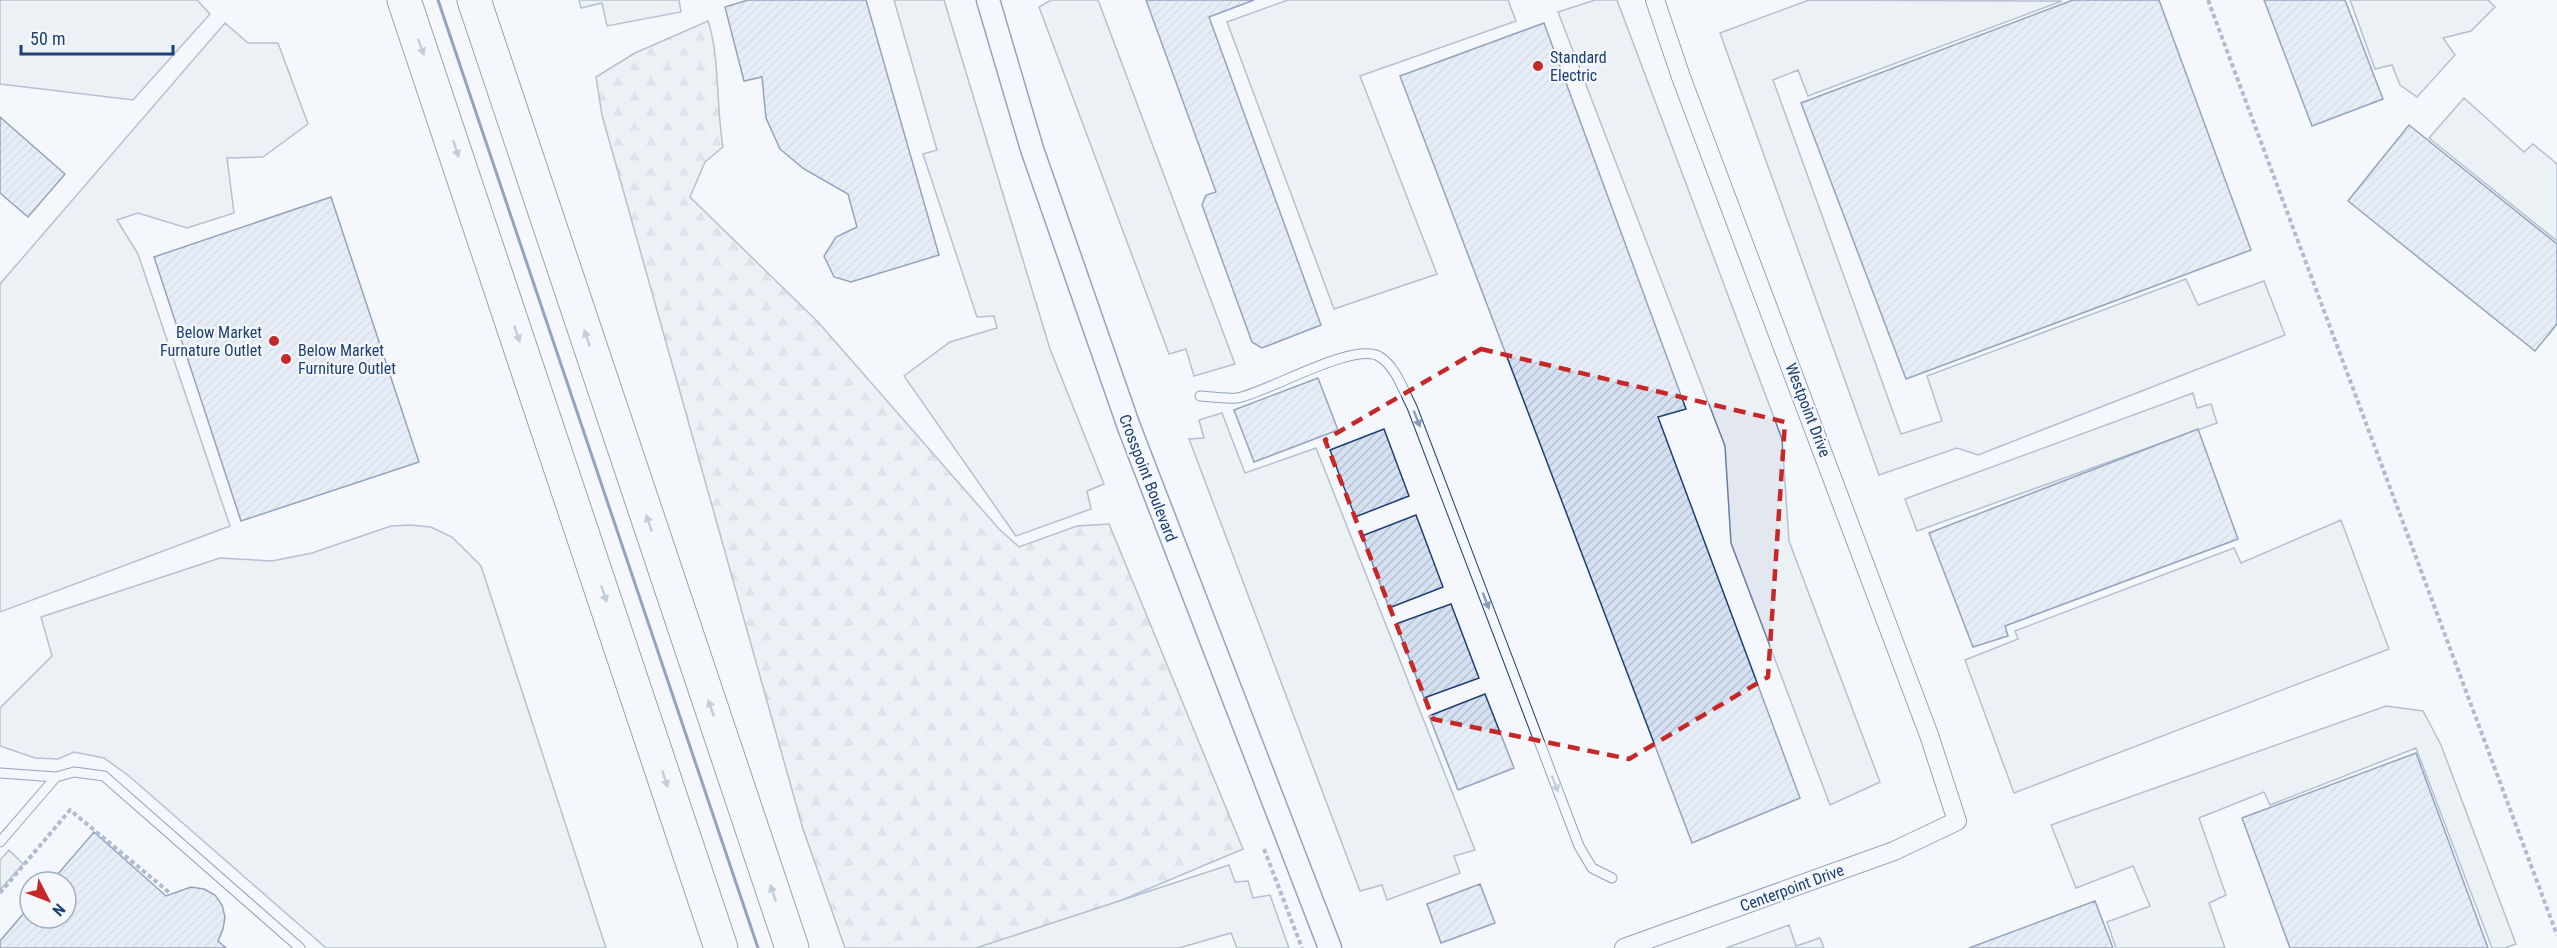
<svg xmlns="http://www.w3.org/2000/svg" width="2557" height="948" font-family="'Roboto Condensed',sans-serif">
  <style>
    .forest { fill: url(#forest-firs); stroke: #687fa3; stroke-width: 1.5 }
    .parking { fill: #e3e8f0; stroke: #687fa3; stroke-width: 1.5 }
    .building { fill: url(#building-hatch); stroke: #1d3f73; stroke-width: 1.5 }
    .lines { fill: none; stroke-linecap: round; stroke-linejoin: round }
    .service-casing { stroke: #1d3f73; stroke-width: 11 }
    .minor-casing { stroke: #1d3f73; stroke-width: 20 }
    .tertiary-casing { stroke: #1d3f73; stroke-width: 25 }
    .motorway-casing { stroke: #1d3f73; stroke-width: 35 }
    .path { stroke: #5e769c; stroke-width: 4; stroke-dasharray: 4.5 3; stroke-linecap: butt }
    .service { stroke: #f4f7fb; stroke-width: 9 }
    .minor { stroke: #f4f7fb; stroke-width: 18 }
    .tertiary { stroke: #f4f7fb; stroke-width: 22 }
    .motorway { stroke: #f4f7fb; stroke-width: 33 }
    .wall { stroke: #1d3f73; stroke-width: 3 }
    .oneway { fill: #889bb7 }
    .marked { fill: none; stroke: #c62828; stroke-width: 4.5; stroke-dasharray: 12 8; stroke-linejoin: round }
    .poi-dot { fill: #c62828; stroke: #f4f7fb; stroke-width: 2 }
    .labels { text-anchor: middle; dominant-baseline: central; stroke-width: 4.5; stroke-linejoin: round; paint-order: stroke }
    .poi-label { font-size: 16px; fill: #1d3f73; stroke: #f4f7fb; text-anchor: start }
    .street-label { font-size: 16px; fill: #1d3f73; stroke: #f4f7fb }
  </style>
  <defs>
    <pattern id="forest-firs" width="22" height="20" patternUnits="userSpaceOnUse" patternTransform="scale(1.5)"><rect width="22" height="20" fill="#e3e9f0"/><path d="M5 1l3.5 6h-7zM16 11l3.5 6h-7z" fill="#c2c9d1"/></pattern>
    <pattern id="building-hatch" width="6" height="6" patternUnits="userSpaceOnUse" patternTransform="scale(1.5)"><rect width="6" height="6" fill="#d5e0f0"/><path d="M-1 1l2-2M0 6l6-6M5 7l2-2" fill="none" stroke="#b6c1d1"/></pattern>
  </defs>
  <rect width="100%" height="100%" fill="#f4f7fb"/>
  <path class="forest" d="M708,21C720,56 716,108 723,147L705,162L690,197L818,322L999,529L1019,547L1077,526L1109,524L1243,849L1008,948H845L803,829L602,115L596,77L635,53Z"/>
  <path class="parking" d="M0,0H197L210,14L133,100L0,84Z
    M579,0H679L681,12L607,26L602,3L581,8Z
    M894,0H944L1050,349L1104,484L1087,491L1091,509L1016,536L904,376L950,342L997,328L994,316L977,317L923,154L937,150Z
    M1051,0H1098L1235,364L1194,376L1186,349L1169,354L1039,7Z
    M1288,0H1508L1516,21L1360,76L1437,274L1334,309L1227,22Z
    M1595,0H1617L1782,439L1789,541L1880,782L1830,805L1731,543L1725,446L1558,12Z
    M1809,0L2062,1L1808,96L1798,70L1773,80L1901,434L1942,421L1927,376L2186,279L2198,305L2264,281L2285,335L1978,455L1957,448L1879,475L1720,33Z
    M2350,0H2488L2495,7L2471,31L2443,38L2455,55L2417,97L2400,85L2392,65L2375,69Z
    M225,23L248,43H278L308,124L263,157L227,158L234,213L187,228L138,213L117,220L138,254L230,526L0,612V284Z
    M2464,98L2524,152L2533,144L2557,164V241L2429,138Z
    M2193,393L2197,408L2211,404L2217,423L1917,531L1905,499Z
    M1222,413L1245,473L1316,448L1475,850L1454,856L1460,873L1387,900L1382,885L1360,891L1189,439L1204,438L1199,420Z
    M2341,520L2389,649L2014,793L1965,660L2018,639L2015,631L2234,548L2241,563Z
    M410,525L431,527L452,537L481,566L606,948H326L129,776L104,758L74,752L58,759L35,758L0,746V708L52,656L41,617L220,558L272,561L312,553L391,526Z
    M2386,706L2423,711L2441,745L2516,944L2505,948H2492L2416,748L2270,805L2264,792L2199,818L2226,895L2209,903L2225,948H2116L2107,922L2150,906L2133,866L2076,888L2051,825Z
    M9,850L23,864L0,890V860Z
    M1229,865L1235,882L1248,881L1253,898L1270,895L1289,948H1237L1231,933L1179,948H976Z
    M1789,925L1796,946L1820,938L1824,948H1726Z"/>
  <path class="building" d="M748,0H866L939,255L851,282L834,277L824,256L836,237L857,227L848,194L804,169L780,149L766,118L762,77L744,81L725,7Z
    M1146,0H1254L1209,17L1321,325L1262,348L1252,342L1202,205L1206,195L1216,192Z
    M2073,0H2159L2251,250L1906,379L1801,103Z
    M2264,0H2345L2383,99L2312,126Z
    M1544,23L1686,409L1658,417L1800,798L1692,843L1400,76Z
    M0,117L65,174L28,217L0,193Z
    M2409,125L2557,244V324L2535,351L2348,201Z
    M331,197L419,462L241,521L154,257Z
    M1318,378L1338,430L1254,462L1234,410Z
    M1384,429L1409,496L1355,517L1330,450Z
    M2198,429L2238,539L2005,626L2008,636L1973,647L1929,533Z
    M1416,515L1443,587L1389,608L1362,536Z
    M1451,604L1479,678L1424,698L1396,624Z
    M1485,694L1514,768L1458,790L1429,716Z
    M2416,753L2488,948H2290L2242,818Z
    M94,832L166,896L191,887L204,889L215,895L222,905L225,917L223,929L218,941L226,948H0V941L30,906V918H66V882H51Z
    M1480,884L1495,923L1441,943L1427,904Z
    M2095,901L2113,948H1969Z"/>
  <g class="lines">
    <defs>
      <path id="service" d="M1200,396C1212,397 1225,399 1237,398C1267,393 1355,340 1380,357C1396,367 1403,390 1412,407L1579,846L1592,868L1612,878
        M0,773L56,777L74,772L104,776L300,948
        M0,842L56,777"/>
      <path id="minor" d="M1624,948L1894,851L1957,821L1929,735L1681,77L1655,0"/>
      <path id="tertiary" d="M988,0L1032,149L1129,427L1330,948"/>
      <path id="motorway" d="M404,0L721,948
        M474,0L792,948"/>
    </defs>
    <use href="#service" class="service-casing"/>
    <use href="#minor" class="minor-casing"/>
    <use href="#tertiary" class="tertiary-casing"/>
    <use href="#motorway" class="motorway-casing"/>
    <path class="path" d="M2208,0L2557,935
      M1264,849L1302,948
      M0,893L70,810L171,894"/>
    <use href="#service" class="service"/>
    <use href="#minor" class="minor"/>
    <use href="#tertiary" class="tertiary"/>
    <use href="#motorway" class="motorway"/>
    <path class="wall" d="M438,0L758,948"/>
  </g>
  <defs><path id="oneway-solid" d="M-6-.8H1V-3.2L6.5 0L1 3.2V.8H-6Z" transform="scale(1.5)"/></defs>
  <g class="oneway">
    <use href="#oneway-solid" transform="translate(421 47) rotate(70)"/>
    <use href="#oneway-solid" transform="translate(456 149) rotate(72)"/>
    <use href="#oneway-solid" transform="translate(517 334) rotate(71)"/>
    <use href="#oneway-solid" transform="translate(587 338) rotate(-109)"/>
    <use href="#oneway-solid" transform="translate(1417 419) rotate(69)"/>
    <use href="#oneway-solid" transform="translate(649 523) rotate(-109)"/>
    <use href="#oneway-solid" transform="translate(604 594) rotate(72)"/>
    <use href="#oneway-solid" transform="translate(1486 601) rotate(69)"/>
    <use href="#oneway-solid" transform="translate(711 708) rotate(-109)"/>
    <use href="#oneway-solid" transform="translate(665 779) rotate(72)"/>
    <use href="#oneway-solid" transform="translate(1555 784) rotate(69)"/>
    <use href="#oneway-solid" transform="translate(773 893) rotate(-109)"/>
  </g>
  <path d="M0 0H2557V948H0ZM1481,349L1785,422L1768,677L1629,759L1433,719L1325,440Z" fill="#f4f7fb" fill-opacity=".55" fill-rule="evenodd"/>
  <path class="marked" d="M1481,349L1785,422L1768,677L1629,759L1433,719L1325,440Z"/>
  <g class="poi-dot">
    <circle cx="1538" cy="66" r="6"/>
    <circle cx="274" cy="341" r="6"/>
    <circle cx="286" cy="359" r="6"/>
  </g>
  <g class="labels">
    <g class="poi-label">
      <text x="1550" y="57">Standard<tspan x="1550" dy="18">Electric</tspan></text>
      <text x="262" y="332" text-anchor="end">Below Market<tspan x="262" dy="18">Furnature Outlet</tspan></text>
      <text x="298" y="350">Below Market<tspan x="298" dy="18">Furniture Outlet</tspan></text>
    </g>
    <g class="street-label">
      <text transform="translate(1808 410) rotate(69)">Westpoint Drive</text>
      <text transform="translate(1148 478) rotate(69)">Crosspoint Boulevard</text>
      <text transform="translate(1792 888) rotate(-20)">Centerpoint Drive</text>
    </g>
  </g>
  <g transform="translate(48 900) rotate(132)"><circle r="28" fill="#f4f7fb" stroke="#9eadc5" stroke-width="1.5"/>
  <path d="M0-4.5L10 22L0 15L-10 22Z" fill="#c62828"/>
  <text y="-9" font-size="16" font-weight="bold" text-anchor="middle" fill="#1d3f73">N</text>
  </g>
  <path d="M21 45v9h152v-9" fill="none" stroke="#1d3f73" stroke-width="3"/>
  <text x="30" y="45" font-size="18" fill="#1d3f73" stroke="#f4f7fb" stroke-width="4.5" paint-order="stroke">50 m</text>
</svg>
